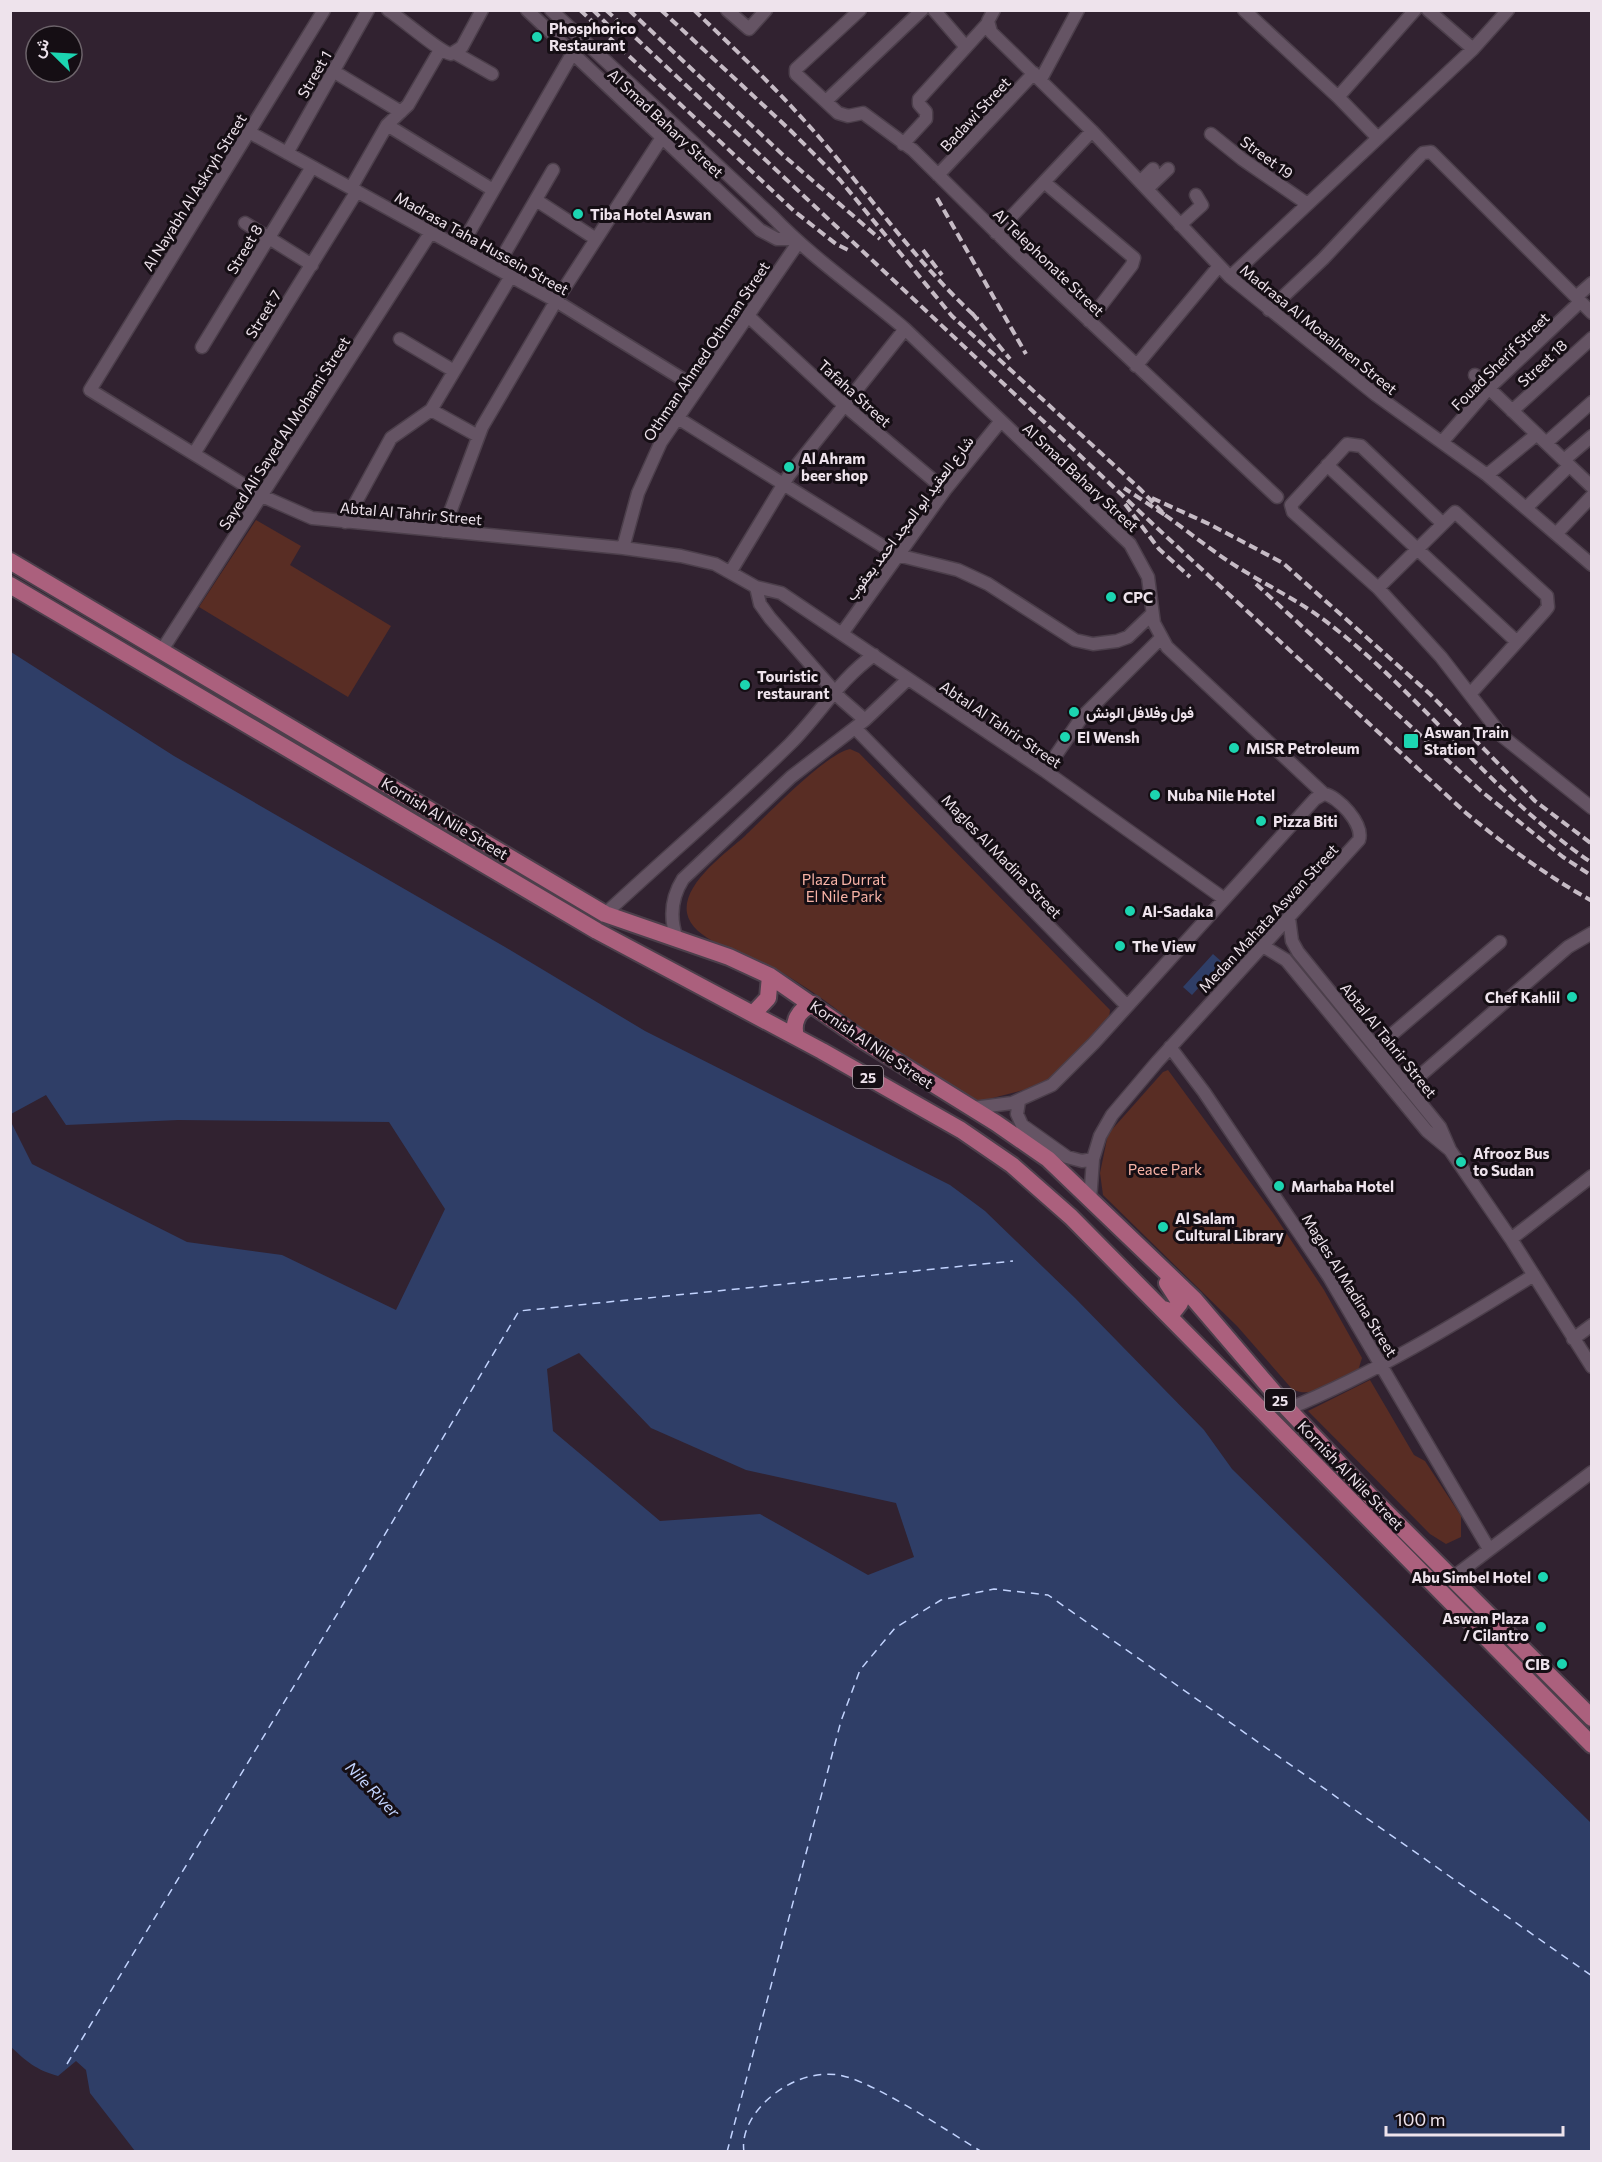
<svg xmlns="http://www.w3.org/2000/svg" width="1602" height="2162" font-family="Commissioner,Vazirmatn,sans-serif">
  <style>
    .green { fill: #592d24 }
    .water { fill: #2f3e67; fill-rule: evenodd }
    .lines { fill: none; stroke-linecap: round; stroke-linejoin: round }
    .ferry { stroke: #c2d3fe; stroke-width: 1.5; stroke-dasharray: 8 6; stroke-linecap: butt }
    .minor-casing { stroke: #4c3f4b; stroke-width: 15 }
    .major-casing { stroke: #4c3f4b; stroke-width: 20 }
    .minor { stroke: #655464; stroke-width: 12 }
    .major { stroke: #ab607d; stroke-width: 16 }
    .rail { stroke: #c6bbc5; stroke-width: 4; stroke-dasharray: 9 4.5; stroke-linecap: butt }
    .poi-dot { fill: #1cd5b1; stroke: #150e14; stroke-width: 2 }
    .labels { text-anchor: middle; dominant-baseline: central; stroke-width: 6; stroke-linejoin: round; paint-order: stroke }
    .shield { fill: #150e14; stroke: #ada3ab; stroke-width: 1.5 }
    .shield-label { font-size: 14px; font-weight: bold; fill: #eee3ec }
    .poi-label { font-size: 15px; font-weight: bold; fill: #eee3ec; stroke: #150e14; text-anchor: start }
    .street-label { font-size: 15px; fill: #eee3ec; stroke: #150e14 }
    .park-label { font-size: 15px; fill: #f8b3a6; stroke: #150e14 }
    .water-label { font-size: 16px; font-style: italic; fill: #c2d3fe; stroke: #150e14 }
  </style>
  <rect width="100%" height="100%" fill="#312230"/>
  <path class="green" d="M256,520L301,546L290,565L391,626L348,697L199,607Z
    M850,749L859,753L1110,1010L1109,1019L1054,1077L1035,1087L977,1102C948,1084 917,1067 888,1047C848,1019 812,988 768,965C744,953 692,941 687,913C682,884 726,853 745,836C766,816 825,754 850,749Z
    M1168,1070L1273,1213L1324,1290L1362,1358L1357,1374C1339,1381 1311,1400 1292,1389L1237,1326L1103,1195L1100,1173L1108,1134L1163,1072Z
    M1370,1380L1414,1455L1425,1461L1461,1516V1537L1446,1544L1430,1534L1308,1411Z"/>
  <path class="water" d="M11,652L174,756L505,947L645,1031L950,1185L985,1211L1075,1298L1204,1430L1232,1469L1591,1823V2151H135L90,2093L86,2070L76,2061L58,2076C36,2070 26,2061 10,2046L11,1122L32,1164L187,1242L282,1255L396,1310L445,1209L389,1122L178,1120L66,1125L46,1095L11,1114ZM579,1353L651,1428L746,1470L896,1503L914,1557L868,1575L760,1514L660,1521L553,1431L547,1369Z
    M1213,954L1222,962L1192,995L1183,987Z"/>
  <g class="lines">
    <path class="ferry" d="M67,2064L519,1311L1013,1261
      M727,2152L841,1721L860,1670L895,1628L941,1600L994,1589L1048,1595L1592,1976
      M744,2152C741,2134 752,2115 764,2103C784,2083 811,2071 839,2075C873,2081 949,2132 982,2152"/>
    <defs>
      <path id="minor" d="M324,10L90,390L262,496L312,518L623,548L681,556L715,564L756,587L781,593L1045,771L1223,898
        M388,10C402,19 441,53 451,54L462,47L482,10
        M527,10L760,230L777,239H794
        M551,10L772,216C812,258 861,291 905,329L1130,544L1148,577L1154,623L1167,647L1324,794
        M727,10L749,29L766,10
        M860,10L796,69V74L838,113L848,116L863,113L913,150L1014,250L1277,497
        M934,10L966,47
        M994,10L988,21L991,32L1092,131L1230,277L1376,395L1487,475L1592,565
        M1244,10L1338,97L1378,138
        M1428,10L1473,49
        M455,53L492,74
        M333,71L401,112
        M1041,79L1078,10
        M1338,97L1415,10
        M826,101L922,10
        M387,125L493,190
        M249,132L556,301L697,388
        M1211,134L1242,159L1306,203
        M903,144L926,119V112L919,104V99L987,24
        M287,153L368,10
        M938,175L1034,73
        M1044,182L1134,258L1132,265L1089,321
        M1140,182L1153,169
        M351,188L387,125L408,105L440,50
        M1147,189L1168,169
        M536,200L596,239
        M245,223L312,265
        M1180,225L1202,205L1196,195
        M996,233L1092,131
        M460,248L575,49
        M496,268L553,170
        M1230,277L1473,49L1508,10
        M1576,297L1592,283
        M1269,310L1323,259L1417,159L1423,153L1431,152L1592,313
        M747,315L843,404L945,490
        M400,339L454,371
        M202,347L312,167
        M1136,366L1219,266
        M1475,375L1592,487
        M431,410L478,436
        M1512,411L1592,338
        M676,417L897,555L958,570L988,584L1075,640L1093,644L1117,641L1128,637L1152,614
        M1442,442L1489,388L1580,302
        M1546,443L1592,402
        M195,452L357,191
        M1564,460L1592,436
        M1327,465L1517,642
        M1487,475L1537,434
        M1526,508L1569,466
        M345,522L391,438L431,410L511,276
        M1442,523L1361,446L1347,444L1291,505L1293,512L1378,588L1441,657L1502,736L1592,808
        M443,531L482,427L556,301L661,139
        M1556,534L1592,496
        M623,548L638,493L661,442L798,243
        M731,571L789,475L905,329
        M756,587L760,604L770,618L841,699L865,720
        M1378,588L1455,512L1547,596L1548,607L1544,612L1471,693
        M843,632L945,490L1000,422
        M162,650L431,232
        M855,728L1127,1006
        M1045,771L1082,717L1160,639
        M605,914C666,857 730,803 790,744C819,715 840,679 874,655
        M1289,918L1292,941L1298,952L1440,1127L1450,1150
        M677,939C669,917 671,898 683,879L791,777L865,720L907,680
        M1263,946L1286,960L1427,1131L1450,1150L1511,1239L1592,1367
        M1170,1047L1204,1092L1329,1277L1489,1549
        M1376,1048L1500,942
        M1407,1087L1568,947L1592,933
        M1019,1101L1017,1114L1022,1125L1067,1157L1082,1161L1093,1159
        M973,1108L1012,1103L1052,1085L1094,1043L1315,799L1324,794C1338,796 1364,824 1359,840L1157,1062L1112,1115L1100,1136L1093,1159L1090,1201
        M1511,1239L1592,1176
        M1573,1339L1592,1325
        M1288,1409C1375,1373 1454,1325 1534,1275
        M1452,1578L1592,1472"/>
      <path id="major" d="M10,561L605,914L729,957L770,976L864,1041L996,1123L1048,1159L1194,1299L1288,1409L1371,1497L1592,1718
        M10,585L597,931L822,1051L961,1130L1012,1165L1071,1217L1592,1745
        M753,1014L768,998L770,976
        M796,1037C792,1022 798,1010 813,1004
        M1163,1309L1173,1312L1180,1303L1167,1283"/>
    </defs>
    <use href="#minor" class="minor-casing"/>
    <use href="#major" class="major-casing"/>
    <use href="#minor" class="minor"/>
    <use href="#major" class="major"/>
    <path class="rail" d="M580,10L794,211L836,244L850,251
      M593,10L611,28
      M606,10L1156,527L1466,813C1506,846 1547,876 1592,901
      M629,10L783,155L880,239
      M661,10L790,130L840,180L952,316L1140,489L1165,515L1124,488
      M694,10C739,53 784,96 825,144C876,204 919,265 978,319
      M937,198L1026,354
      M923,250L942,275
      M972,313L1010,359
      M1152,498L1209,524L1283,563L1430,694L1535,801L1592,844
      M1125,504L1159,549L1190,577
      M1165,515C1189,532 1213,552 1239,568C1270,587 1303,603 1332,626C1424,698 1494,796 1592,863
      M1256,584L1481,791L1563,857L1592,876"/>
  </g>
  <g class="poi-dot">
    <circle cx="537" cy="37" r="6"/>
    <circle cx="578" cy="214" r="6"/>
    <circle cx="789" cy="467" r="6"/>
    <circle cx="1111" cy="597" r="6"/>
    <circle cx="745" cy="685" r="6"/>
    <circle cx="1074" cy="712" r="6"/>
    <circle cx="1065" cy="737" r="6"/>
    <rect x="1403" y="733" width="16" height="16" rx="3"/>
    <circle cx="1234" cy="748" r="6"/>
    <circle cx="1155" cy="795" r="6"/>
    <circle cx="1261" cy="821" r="6"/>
    <circle cx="1130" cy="911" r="6"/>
    <circle cx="1120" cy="946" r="6"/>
    <circle cx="1572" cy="997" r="6"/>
    <circle cx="1461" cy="1162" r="6"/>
    <circle cx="1279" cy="1186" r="6"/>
    <circle cx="1163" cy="1227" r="6"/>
    <circle cx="1543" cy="1577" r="6"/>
    <circle cx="1541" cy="1627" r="6"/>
    <circle cx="1562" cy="1664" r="6"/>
  </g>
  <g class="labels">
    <g class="shield">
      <rect x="853" y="1066" width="30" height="22" rx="4.5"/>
      <rect x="1265" y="1389" width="30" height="22" rx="4.5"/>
    </g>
    <g class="shield-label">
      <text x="868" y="1077">25</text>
      <text x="1280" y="1400">25</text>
    </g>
    <g class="poi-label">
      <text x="549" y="28">Phosphorico<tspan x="549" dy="17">Restaurant</tspan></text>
      <text x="590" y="214">Tiba Hotel Aswan</text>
      <text x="801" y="458">Al Ahram<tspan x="801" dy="17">beer shop</tspan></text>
      <text x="1123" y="597">CPC</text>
      <text x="757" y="676">Touristic<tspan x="757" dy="17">restaurant</tspan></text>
      <text x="1086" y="712">فول وفلافل الونش</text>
      <text x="1424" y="732">Aswan Train<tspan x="1424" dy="17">Station</tspan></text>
      <text x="1077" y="737">El Wensh</text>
      <text x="1246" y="748">MISR Petroleum</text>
      <text x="1167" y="795">Nuba Nile Hotel</text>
      <text x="1273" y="821">Pizza Biti</text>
      <text x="1142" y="911">Al-Sadaka</text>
      <text x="1132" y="946">The View</text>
      <text x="1560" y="997" text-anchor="end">Chef Kahlil</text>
      <text x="1473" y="1153">Afrooz Bus<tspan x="1473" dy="17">to Sudan</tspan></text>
      <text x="1291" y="1186">Marhaba Hotel</text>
      <text x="1175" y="1218">Al Salam<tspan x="1175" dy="17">Cultural Library</tspan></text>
      <text x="1531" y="1577" text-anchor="end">Abu Simbel Hotel</text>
      <text x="1529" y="1618" text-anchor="end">Aswan Plaza<tspan x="1529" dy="17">/ Cilantro</tspan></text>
      <text x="1550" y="1664" text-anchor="end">CIB</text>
    </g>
    <g class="street-label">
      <text transform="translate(314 74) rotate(-60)">Street 1</text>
      <text transform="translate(975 114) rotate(-47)">Badawi Street</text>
      <text transform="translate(666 123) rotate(43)">Al Smad Bahary Street</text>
      <text transform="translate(1267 157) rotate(36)">Street 19</text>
      <text transform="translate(194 192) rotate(-58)">Al Nayabh Al Askryh Street</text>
      <text transform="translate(482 243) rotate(29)">Madrasa Taha Hussein Street</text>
      <text transform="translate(244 249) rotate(-59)">Street 8</text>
      <text transform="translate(1049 262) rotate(44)">Al Telephonate Street</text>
      <text transform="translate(263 314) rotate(-58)">Street 7</text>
      <text transform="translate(1319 329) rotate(39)">Madrasa Al Moaalmen Street</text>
      <text transform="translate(706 351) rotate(-56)">Othman Ahmed Othman Street</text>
      <text transform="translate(1500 361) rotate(-45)">Fouad Sherif Street</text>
      <text transform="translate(1542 363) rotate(-43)">Street 18</text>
      <text transform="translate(855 393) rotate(42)">Tafaha Street</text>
      <text transform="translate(284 433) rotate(-57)">Sayed Ali Sayed Al Mohami Street</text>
      <text transform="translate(1081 477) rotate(43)">Al Smad Bahary Street</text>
      <text transform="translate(411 513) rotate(5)">Abtal Al Tahrir Street</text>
      <text transform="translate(909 518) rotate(-53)">شارع العقيد ابو المجد احمد يعقوب</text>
      <text transform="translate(1001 724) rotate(34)">Abtal Al Tahrir Street</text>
      <text transform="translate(445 818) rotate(31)">Kornish Al Nile Street</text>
      <text transform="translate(1002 856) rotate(46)">Magles Al Madina Street</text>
      <text transform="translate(1268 918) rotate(-47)">Medan Mahata Aswan Street</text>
      <text transform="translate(1389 1040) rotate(51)">Abtal Al Tahrir Street</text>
      <text transform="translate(872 1044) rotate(34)">Kornish Al Nile Street</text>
      <text transform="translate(1350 1285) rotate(58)">Magles Al Madina Street</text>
      <text transform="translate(1351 1475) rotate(46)">Kornish Al Nile Street</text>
    </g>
    <g class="park-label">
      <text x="844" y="879">Plaza Durrat<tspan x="844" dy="17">El Nile Park</tspan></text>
      <text x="1165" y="1169">Peace Park</text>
    </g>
    <g class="water-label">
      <text transform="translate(373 1789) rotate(46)">Nile River</text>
    </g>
  </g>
  <rect width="1602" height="2162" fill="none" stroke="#eee3ec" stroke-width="24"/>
  <g transform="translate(54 54) rotate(294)"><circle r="28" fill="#150e14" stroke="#6c636a" stroke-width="1.5"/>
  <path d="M0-4.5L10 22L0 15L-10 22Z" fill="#1cd5b1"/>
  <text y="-9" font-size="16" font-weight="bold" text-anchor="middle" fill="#eee3ec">ش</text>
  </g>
  <path d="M1386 2126v9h177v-9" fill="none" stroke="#eee3ec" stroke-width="3"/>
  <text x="1395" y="2126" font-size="18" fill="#eee3ec" stroke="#150e14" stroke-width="4.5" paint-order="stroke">100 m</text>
</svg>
